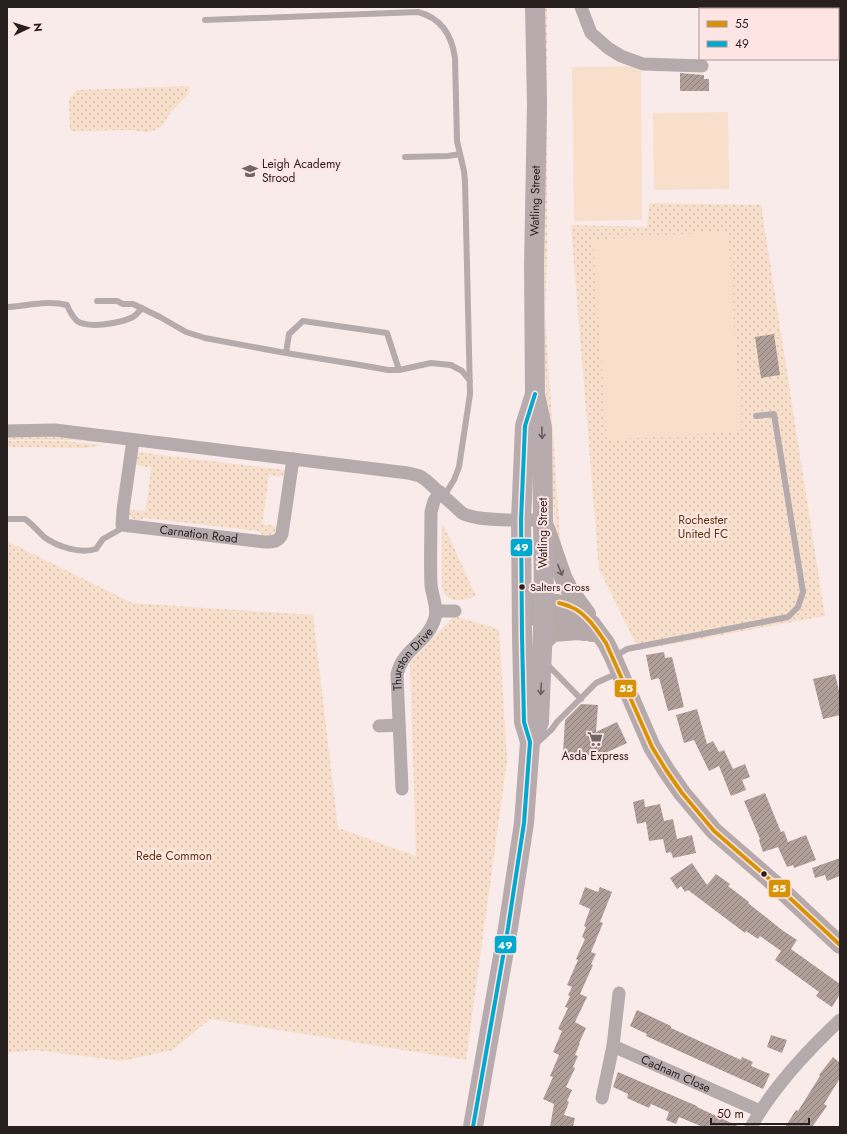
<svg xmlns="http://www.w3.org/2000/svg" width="847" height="1134" font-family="Jost,sans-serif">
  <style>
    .green { fill: url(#green-dots) }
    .pitch { fill: #f7dfcb }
    .building { fill: url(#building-hatch) }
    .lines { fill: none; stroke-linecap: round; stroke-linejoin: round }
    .service { stroke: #b5aaac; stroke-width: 6 }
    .minor { stroke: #b5aaac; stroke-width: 13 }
    .secondary { stroke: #b5a9aa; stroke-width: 18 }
    .primary { stroke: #b8abae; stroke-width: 20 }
    .bus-1-casing { stroke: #fee5e4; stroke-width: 7 }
    .bus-2-casing { stroke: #fee5e4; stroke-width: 7 }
    .bus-1 { stroke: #d89205; stroke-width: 4 }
    .bus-2 { stroke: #00a9ce; stroke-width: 4 }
    .oneway { stroke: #695e5f }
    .oneway2 { stroke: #675d5e }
    .bus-dot { fill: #281f1f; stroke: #fee5e4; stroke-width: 1.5 }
    .labels { text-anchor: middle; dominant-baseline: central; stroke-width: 4; stroke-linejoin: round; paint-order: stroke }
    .bus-label { font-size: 11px; fill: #281f1f; stroke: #fee5e4; text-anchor: start }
    .poi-label { font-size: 12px; fill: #281f1f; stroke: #fee5e4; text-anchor: start }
    .street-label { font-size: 12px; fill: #281f1f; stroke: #fee5e4 }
    .park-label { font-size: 12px; fill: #58390c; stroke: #fee5e4 }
    .line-badge { stroke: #fee5e4; stroke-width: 1.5 }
    .badge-label { font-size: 11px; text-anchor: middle; font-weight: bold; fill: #fff }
  </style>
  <defs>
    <pattern id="green-dots" width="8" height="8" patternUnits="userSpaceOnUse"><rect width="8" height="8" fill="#f7dfcb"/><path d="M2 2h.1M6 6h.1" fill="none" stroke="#d4bfae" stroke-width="1.8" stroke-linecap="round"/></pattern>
    <pattern id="building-hatch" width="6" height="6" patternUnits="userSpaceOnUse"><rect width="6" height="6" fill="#b09f99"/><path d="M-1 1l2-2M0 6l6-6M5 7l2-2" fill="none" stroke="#8f817c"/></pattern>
  </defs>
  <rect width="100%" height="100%" fill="#f8ebea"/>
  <path class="green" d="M542,7H547V248L545,317L560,536L563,555L568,568L585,599L577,590L568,573L558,546L555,525L549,448L542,311Z
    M189,86V93L171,112L162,126L153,131L145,132L130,130L70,131L69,99L77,90Z
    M649,203L761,205L825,616L639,650L599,569L571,225L647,227Z
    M43,436L72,437L119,444L71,440H7V437Z
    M7,441H64L103,445L85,448L7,447Z
    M137,452L286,470L287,478L269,475L262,524L281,527L276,533L264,537L259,531L144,518L137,522L130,516L126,510L146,511L151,468L133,464Z
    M442,525L444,526L476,596C463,601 446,605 442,587Z
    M7,542H9L132,603L313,615L338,828L416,856L410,662L454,616L499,629L507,760L466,1060L210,1019L173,1050L121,1061L36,1050L7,1053Z"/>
  <path class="pitch" d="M641,66L642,220L574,221L572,67Z
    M728,112L729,189L654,190L653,113Z
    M728,231L741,431L607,440L593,240Z"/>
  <path class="building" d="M680,73L704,75V79H709V91H680Z
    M774,334L780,375L761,378L755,337Z
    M664,652L665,658L672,657L684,707L668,711L659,678L651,680L646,655Z
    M835,674L840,695V715L823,719L813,679Z
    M581,704L598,705L596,732L617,722L627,743L599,756L563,753L565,720Z
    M697,709L707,744L713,741L719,752L724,750L733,769L745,764L750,777L742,780L746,790L731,796L719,766L709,771L694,740L684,743L676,715Z
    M765,793L781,832L784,831L788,842L806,835L816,860L794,868L793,865L787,867L778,847L763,852L759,840L760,839L744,801Z
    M644,799L645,807L660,804L664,821L673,819L677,839L692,835L696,853L673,858L671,852L666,853L663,839L649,841L646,822L637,824L633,802Z
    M840,858V876L827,881L825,875L815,878L812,868Z
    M692,863L707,885L716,874L730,884L728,886L749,902L748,903L782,930L797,940L791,949L840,984V994L832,1007L816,996L819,992L775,960L781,951L760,936L758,939L746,931L745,933L688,890L685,892L681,886L677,889L670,878Z
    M585,887L598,892L600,887L612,892L600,922L603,923L591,952L596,954L591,964L593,965L580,994L587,997L575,1022L586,1028L579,1043H580L575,1055L578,1056L573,1067L575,1068L566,1087L572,1090L567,1101L569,1102L564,1115L575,1118L573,1127H550L554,1104L543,1099L553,1077L550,1076L559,1055L553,1052L562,1031L558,1029L568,1008L565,1007L570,996L568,995L572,987L567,985L578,960L576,959L585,939L582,937L586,927L584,926L590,909L579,904Z
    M637,1010L671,1026V1028L741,1060L742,1057L753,1062L751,1066L770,1074L763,1089L646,1036L647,1034L630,1026Z
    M771,1035L787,1040L782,1053L767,1047Z
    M833,1057L840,1063V1078L824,1104L827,1106L812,1127H785L796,1110L798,1111L820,1076L819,1075Z
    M618,1072L697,1106V1107L740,1127H703L679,1117L676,1124L666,1120L669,1112L651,1104L649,1108L627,1098L628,1094L613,1087Z"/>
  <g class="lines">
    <path class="service" d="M205,20L418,12C441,18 452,36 455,58L457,141L464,171L465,181L470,394L459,467L454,480L444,496
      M405,157L448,156L460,154
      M97,301H117L123,304H133L160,317L186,332L205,338L286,353L360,365L388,370H399L431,363L451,365L462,371L470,381
      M7,307C26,306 48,300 67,305C69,310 73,317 77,321C89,329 121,323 133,317C137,315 139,311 142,308
      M286,353L289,334L303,321L387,333L399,370
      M7,519H25C32,524 38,531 44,537C58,547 80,554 96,549L103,539L119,530
      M614,657L627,649L788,617L798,607L803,592L774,414L756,416
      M545,662L581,699
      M537,743L552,729L557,722L596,683L618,673"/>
    <g class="minor">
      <path d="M581,7L591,33L608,48L621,56L643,64L702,66"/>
      <path d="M827,7L836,9"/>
      <path d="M7,431L55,430L408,473L420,476L427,481L462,513C477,522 524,520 543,520"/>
      <path id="s1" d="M133,440L123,510L122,525L265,542C273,542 279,542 282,534L293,459"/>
      <path d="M436,611H455"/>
      <path d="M379,726L399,725"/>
      <path id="s2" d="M402,789L397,675C402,649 428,643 435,618C438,608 432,595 431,585C430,561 431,536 431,512L434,501L440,492"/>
      <path id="s3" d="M619,993L613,1046L760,1111"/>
      <path d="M602,1098L613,1046"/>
      <path d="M751,1127C772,1089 808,1050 840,1020"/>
    </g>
    <path class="secondary" d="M546,528L563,577L569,589L587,614
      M521,602L558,603L571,607L592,624L606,643L613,657L652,747L666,770L682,793L714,831L775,884L840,945
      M521,616C550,616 568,618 592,633
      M543,642L553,633L578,631L585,632"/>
    <g class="primary">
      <path id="s4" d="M530,742L539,722L544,602L542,428L535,394L534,267L537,104L535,7"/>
      <path d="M473,1127L508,928L524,823L530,742L524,722L522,636L521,520L525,426L535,394"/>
    </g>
    <defs>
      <path id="bus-1" d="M559,603C563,604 567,605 571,607C586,613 597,630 606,643L652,747L666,770L682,793L714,831L775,884L840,945"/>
      <path id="bus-2" d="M473,1127L508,928L524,823L530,742L524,722L522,636L521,520L525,426L535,394"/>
    </defs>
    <use href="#bus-1" class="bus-1-casing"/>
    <use href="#bus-2" class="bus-2-casing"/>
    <use href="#bus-1" class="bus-1"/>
    <use href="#bus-2" class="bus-2"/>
  </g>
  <defs><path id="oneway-shaft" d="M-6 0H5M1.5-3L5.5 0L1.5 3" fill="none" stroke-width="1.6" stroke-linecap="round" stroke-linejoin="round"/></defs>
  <g class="oneway">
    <use href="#oneway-shaft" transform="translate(542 433) rotate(88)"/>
    <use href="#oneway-shaft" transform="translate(541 689) rotate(93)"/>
  </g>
  <use class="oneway2" href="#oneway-shaft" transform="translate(560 570) rotate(68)"/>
  <defs>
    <symbol id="school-bare" viewBox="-9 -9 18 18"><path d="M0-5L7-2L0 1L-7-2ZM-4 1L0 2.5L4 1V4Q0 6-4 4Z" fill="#716666" stroke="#fee5e4" stroke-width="2.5" paint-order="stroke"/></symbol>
    <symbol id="supermarket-bare" viewBox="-9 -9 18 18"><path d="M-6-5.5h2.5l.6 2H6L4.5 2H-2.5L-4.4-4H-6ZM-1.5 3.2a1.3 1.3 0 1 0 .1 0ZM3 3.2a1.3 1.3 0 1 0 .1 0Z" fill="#716666" stroke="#fee5e4" stroke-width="2.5" paint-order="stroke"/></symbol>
  </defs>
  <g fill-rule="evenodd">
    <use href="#school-bare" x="239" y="160" width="22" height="22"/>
    <use href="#supermarket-bare" x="584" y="728" width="22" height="22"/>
  </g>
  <g class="bus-dot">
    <circle cx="522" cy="587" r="3.5"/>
    <circle cx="764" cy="874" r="3.5"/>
  </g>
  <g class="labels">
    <g class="bus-label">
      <text x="530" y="587">Salters Cross</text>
    </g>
    <g class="poi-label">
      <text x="262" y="164">Leigh Academy<tspan x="262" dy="14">Strood</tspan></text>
      <text x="595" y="756" text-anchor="middle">Asda Express</text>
    </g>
    <g class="street-label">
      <text stroke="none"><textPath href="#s4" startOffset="544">Watling Street</textPath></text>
      <text transform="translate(543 533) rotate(-90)">Watling Street</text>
      <text stroke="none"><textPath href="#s1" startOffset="163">Carnation Road</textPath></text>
      <text stroke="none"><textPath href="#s2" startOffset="135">Thurston Drive</textPath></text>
      <text stroke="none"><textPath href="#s3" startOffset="122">Cadnam Close</textPath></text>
    </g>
    <g class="park-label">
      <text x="703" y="520">Rochester<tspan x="703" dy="14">United FC</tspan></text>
      <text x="174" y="856">Rede Common</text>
    </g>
  </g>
  <g class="line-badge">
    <rect x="510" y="538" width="23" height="19" rx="4" fill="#00a9ce"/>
    <rect x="614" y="679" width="23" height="19" rx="4" fill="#d89205"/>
    <rect x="768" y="879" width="23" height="19" rx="4" fill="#d89205"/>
    <rect x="494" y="935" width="23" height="19" rx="4" fill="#00a9ce"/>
  </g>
  <g class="badge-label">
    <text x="521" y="551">49</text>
    <text x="626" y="692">55</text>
    <text x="779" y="892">55</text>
    <text x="505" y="949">49</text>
  </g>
  <rect width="847" height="1134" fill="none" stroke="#281f1f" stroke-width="16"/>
  <rect x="699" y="8" width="140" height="52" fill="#fee5e4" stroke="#a89695"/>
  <rect x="707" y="21" width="20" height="6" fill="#d89205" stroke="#a89695"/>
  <text x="735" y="28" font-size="12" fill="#281f1f">55</text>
  <rect x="707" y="41" width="20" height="6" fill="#00a9ce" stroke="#a89695"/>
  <text x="735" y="48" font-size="12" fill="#281f1f">49</text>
  <g transform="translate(28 28) rotate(86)" stroke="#fee5e4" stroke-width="3" paint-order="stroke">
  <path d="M0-3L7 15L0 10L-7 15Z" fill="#281f1f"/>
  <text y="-6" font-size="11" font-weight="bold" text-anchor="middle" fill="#281f1f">N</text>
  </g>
  <path d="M711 1118v6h98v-6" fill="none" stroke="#281f1f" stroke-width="2"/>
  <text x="717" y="1118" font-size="12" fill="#281f1f" stroke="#fee5e4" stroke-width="3" paint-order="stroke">50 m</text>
</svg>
